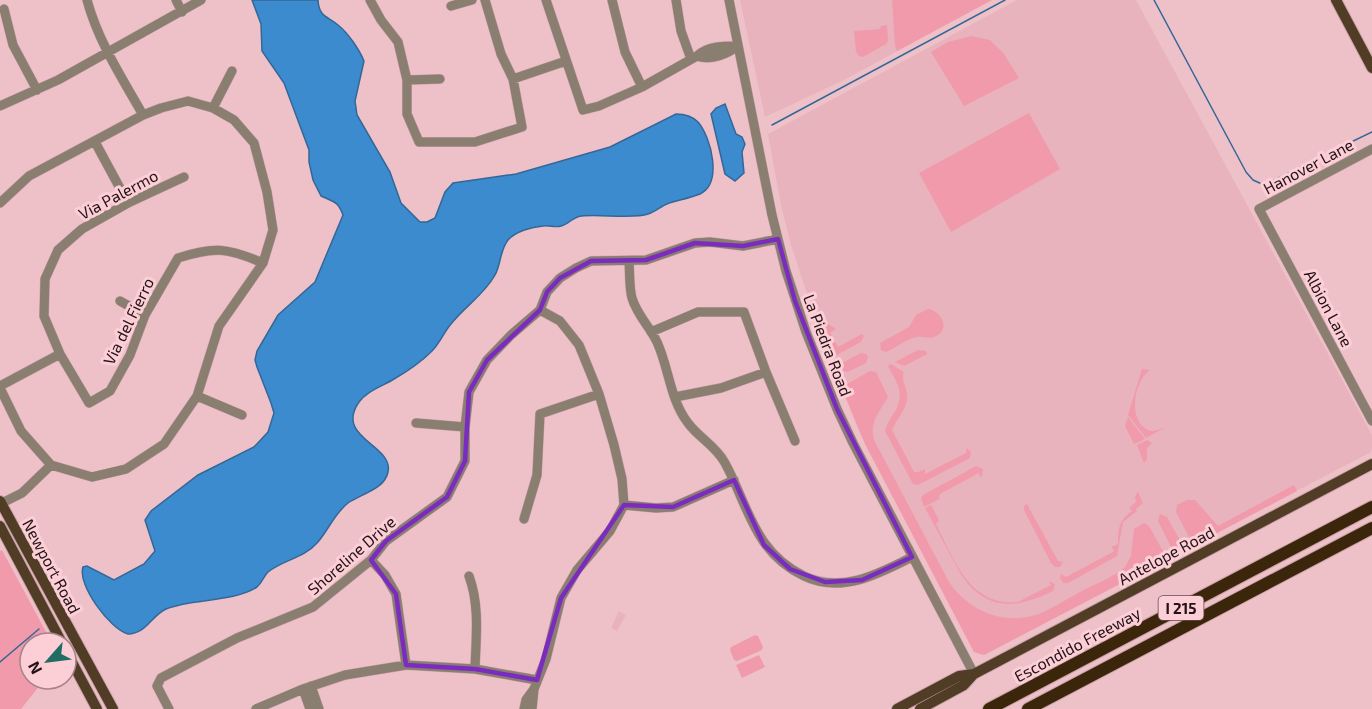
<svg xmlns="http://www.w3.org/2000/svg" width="1372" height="709" font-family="'Exo 2',sans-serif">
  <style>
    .built { fill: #e8b3bc }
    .green { fill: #f19aab }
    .water { fill: #3c8bce; stroke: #346797; stroke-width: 1.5 }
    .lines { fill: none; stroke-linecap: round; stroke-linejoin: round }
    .stream { stroke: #346797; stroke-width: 1.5 }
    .minor-casing { stroke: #c9a2a8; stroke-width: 10 }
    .major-casing { stroke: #c9a2a8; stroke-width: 12 }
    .highway-casing { stroke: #c9a2a8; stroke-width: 14 }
    .minor { stroke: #8a7e71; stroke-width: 9 }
    .major { stroke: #513c26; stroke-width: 10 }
    .highway { stroke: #3c260b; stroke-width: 12 }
    .marked { fill: none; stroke: #7b2cbf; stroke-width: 4.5; stroke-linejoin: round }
    .labels { text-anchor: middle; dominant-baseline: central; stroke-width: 6; stroke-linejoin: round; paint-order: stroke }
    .shield { fill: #fcced5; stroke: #644b4f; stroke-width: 1.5 }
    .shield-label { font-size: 15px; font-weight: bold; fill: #231316 }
    .street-label { font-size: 16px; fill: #231316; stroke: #fcced5 }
  </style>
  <rect width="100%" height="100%" fill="#eec1c8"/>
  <path class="built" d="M740,0H992L844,80L765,117Z
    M1017,0H1136L1372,435V447L1371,452L984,655L974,652L865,444L856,424L823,343L791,245L781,205L768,134Z
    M619,611L626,615L617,631L611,628Z"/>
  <path class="green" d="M892,0H992L897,51L895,46Z
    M887,25L888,41L886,44L863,57L859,56L856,52L854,31L880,29L881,26Z
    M971,36L990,40L1004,54L1019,78L964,106L931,52L948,42Z
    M1029,113L1060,169L951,232L919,173Z
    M928,309C941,311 951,328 936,336C929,340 923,336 917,337C906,339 896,348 886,352L881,350L880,343L909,327L916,315Z
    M814,315L836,329L830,333L838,347L862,334L864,336L861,342L837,355L827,351Z
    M918,350L926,351L927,354L904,366L895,362Z
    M861,353L866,354L868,356L866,363L848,372L843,371L842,363Z
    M891,364L904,372C900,381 909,389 907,400C905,411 896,420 892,430L914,472H918L925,469V474L966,453L967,448L971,452L970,458L918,485L913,484L885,431C887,424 890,419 894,413C906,394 897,383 888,366Z
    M1142,369L1150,370C1134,381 1127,420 1148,430C1154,433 1162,428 1166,427L1146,438L1128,415Z
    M870,371L876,372L888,397C880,411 869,422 874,440L949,582C969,611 1003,626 1039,614C1053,608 1067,599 1080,592C1095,584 1112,578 1125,567L1131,556L1134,529L1144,523L1149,526L1164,553L1160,563L984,655L974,652L865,444L844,393L847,384Z
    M1128,417L1145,439L1134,444L1125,426Z
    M1147,440L1152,443L1147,448V459L1144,463L1137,445Z
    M976,466L983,469L982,476L980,477L979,473L940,494L939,499L924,507L921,498L923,495Z
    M1294,485L1297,491L1200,542L1190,539L1176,512L1177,505L1187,500H1195L1218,526Z
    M1138,492L1143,503L1136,509L1137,511L1123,522L1117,556L1068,583H1063L1060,578L1061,574L1066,577L1113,552L1114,550L1111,547L1118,544C1118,529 1119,520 1132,511L1129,508L1136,502L1135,496Z
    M1027,504L1058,561L1063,562L1060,567H1055L1051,563L1024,510V506Z
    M931,505L939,520L936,524C954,560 970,607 1018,602L1051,585L1049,581L1055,584L1053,591C1015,610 983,611 959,571L925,508Z
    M1160,514L1167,517L1183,546V549L1179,553L1173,551L1158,521Z
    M2,550L52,643H30V679H45L21,709H0V551Z
    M755,635L758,636L763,647L762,650L737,661L734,660L730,650L731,647Z
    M759,655L765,667L742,678L736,665Z"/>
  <path class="water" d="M252,0H318C319,17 327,16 338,25C348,33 359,49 364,61L355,101L357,115L390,172L401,203L420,222H427L435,218L445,192L453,183L516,174L610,147L676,114C685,114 692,116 698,122C711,137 723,183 700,194C690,198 679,200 669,203C661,206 655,212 648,214C635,219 598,214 582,216C574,216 569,224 561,226C556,228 549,225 543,226C532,227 516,231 508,240C500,250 501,264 495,275C484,295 464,307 451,324C444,332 440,343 432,351C421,362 408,371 394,379C383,386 367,391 359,402C334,438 394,445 388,472C385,489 361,494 348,503C334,514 328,531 317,543C304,558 283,560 268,572C263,577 262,583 257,587C232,603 192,598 166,609C151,616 146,634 128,634C110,629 77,585 83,567L87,566L114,580L144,564L155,551L145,520L151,511L198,475L254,447L268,432L274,413L271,403L257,367L255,360L257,351L278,315L315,282L343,215C338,201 334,202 321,196L313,180L309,162V150L284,83L262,51L261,24Z
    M725,104L736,134L742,137L745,144L742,152L744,173L735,181L725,174L711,114L716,108Z"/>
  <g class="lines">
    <path class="stream" d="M1154,0L1246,172L1253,180L1264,185L1313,161
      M772,125L1005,0
      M1341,147L1372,132
      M0,662L39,629"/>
    <defs>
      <path id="minor" d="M87,0C98,41 122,78 143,115
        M176,0L182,12
        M370,0L381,20L398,42L407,80V114L419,142H475L522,127L513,79L501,54L485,0
        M546,0L583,110L599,106L642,87L697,56C707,46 724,46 738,46
        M612,0L625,52L642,87
        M676,0L681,31L691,59
        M729,0L772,215L786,271L806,332L837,409L853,443L974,674
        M451,6L472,0
        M4,9L13,45L37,90
        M697,56C711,61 727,54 738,46
        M513,79L566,61
        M407,80L440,79
        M0,106L58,80L201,0
        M213,108L232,71
        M95,142L128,203
        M1372,149L1259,209L1372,421
        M184,177L128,203L82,229L58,250L45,279L44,316L60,354L89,403L110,391L130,355L145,315L178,258C215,246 228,248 263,263
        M0,203L29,176L143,115L161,108L188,101L213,108L234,120L254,143L267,192L273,230L263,263L219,326L197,396L164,444L126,469L92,477L51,465
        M629,262C630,274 629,287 632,298C637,315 650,327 657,342C669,368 670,400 688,423C699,438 716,446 725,463C749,507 754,552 804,576C841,594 879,574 912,557
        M120,301L145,315
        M651,332L698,312H744L766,372L795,441
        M0,386L60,354
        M0,388L21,431L51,465
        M197,396L242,415
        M675,397L721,388L766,372
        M416,423L465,427
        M0,504L22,493L51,465
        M624,505L656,508L673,507L734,480
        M524,519L537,475L540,414L599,394
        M371,560L385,575L396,594L406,665
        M469,576C480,606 476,637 475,669
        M311,686L319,709
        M303,689L310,709
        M169,709L157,686L161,678L237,638L313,607L371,560L386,541L447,497L465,461V427L469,392L487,360L511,335L540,310L547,292L560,278L576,268L591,261L646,260L695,243L710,242L743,246L778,239
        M256,709L303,689L345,675L406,665L475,669L537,680
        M524,709L526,700L534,689
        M532,709L534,689L546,659L561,598L577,570L610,531L624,505L622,479L614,445L599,394L579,345L560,321L540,310"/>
      <path id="major" d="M1336,0L1372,68
        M0,501L113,709
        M0,526L62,643
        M66,651L97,709
        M897,709L959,676L974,674L1372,464
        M920,709L964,685L974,674"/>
      <path id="highway" d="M989,709L1372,507
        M1028,709L1372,528"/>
    </defs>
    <use href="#minor" class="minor-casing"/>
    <use href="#major" class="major-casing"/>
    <use href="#highway" class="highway-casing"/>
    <use href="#minor" class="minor"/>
    <use href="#major" class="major"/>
    <use href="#highway" class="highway"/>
  </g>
  <path class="marked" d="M778,239L795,301L837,409L912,557L862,580L825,582L790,569L764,545L734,480L673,507L624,505L561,598L537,680L475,669L406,665L396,594L371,560L386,541L447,497L465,461L469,392L487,360L540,310L547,292L560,278L591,261L646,260L695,243L743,246Z"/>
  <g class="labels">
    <rect class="shield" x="1158.5" y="596" width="45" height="24" rx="4.5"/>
    <g class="shield-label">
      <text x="1181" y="608">I 215</text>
    </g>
    <g class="street-label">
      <text transform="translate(1308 166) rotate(-28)">Hanover Lane</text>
      <text transform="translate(118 194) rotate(-28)">Via Palermo</text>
      <text transform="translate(1329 308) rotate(62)">Albion Lane</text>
      <text transform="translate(128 321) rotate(-64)">Via del Fierro</text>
      <text transform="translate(828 345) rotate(69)">La Piedra Road</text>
      <text transform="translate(351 555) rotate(-41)">Shoreline Drive</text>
      <text transform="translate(1166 555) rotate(-28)">Antelope Road</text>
      <text transform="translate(52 566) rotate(62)">Newport Road</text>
      <text transform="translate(1077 644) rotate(-28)">Escondido Freeway</text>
    </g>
  </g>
  <g transform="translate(48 661) rotate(242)"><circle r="28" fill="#fcced5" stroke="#a58389" stroke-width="1.5"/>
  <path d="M0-4.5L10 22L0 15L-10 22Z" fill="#226c66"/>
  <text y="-9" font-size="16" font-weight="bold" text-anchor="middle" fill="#231316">N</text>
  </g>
</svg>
